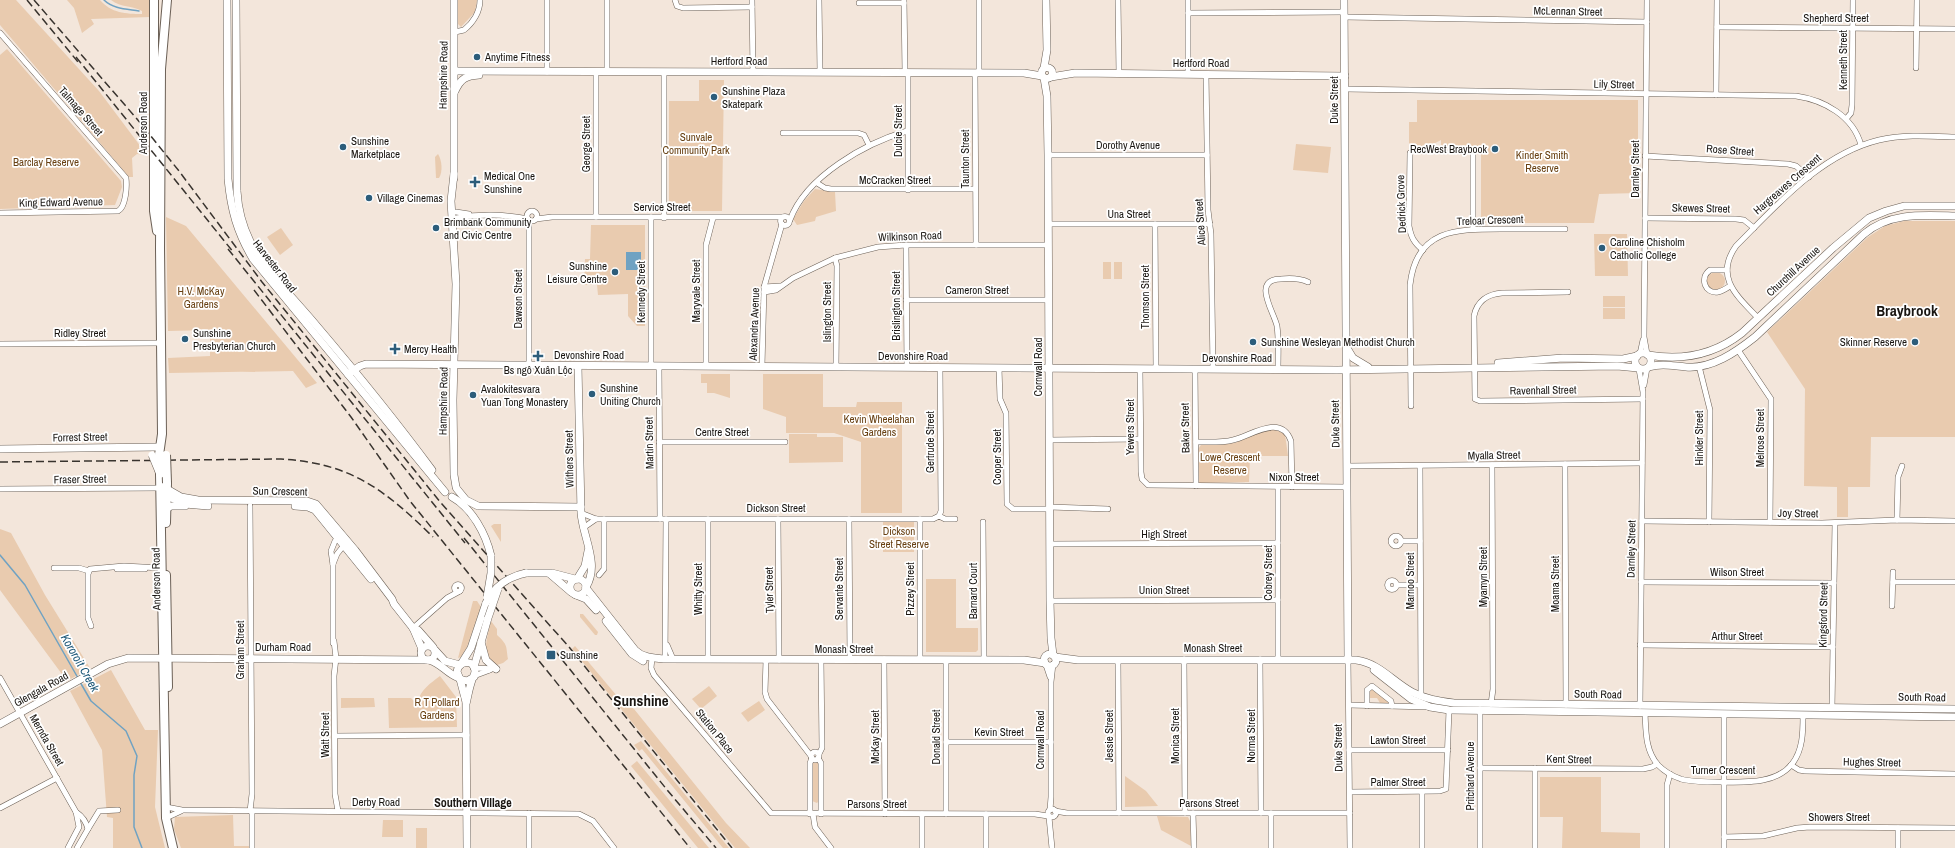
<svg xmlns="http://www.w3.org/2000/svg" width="1955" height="848" font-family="'Archivo Narrow',sans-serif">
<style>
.green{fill:#e9cbaf}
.water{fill:#70a2c2}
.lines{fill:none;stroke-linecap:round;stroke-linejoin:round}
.stream{stroke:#70a2c2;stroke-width:1.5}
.street-casing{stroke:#6c6157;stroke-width:6}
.secondary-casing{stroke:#6c6157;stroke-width:8}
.primary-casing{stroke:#6c6157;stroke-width:10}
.street{stroke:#fff;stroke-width:5}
.secondary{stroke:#fff;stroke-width:7}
.primary{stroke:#fff;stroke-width:8}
.rail{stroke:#38332e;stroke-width:1.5;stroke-dasharray:8 4;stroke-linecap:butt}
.secondary-bridge-casing{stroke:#6c6157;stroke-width:8;stroke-linecap:butt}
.primary-bridge-casing{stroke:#6c6157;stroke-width:10;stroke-linecap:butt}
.secondary-bridge{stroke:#fff;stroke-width:7}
.primary-bridge{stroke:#fff;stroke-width:8}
.poi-dot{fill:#2c5d7b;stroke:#fff;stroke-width:1.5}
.labels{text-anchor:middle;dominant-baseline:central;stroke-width:3.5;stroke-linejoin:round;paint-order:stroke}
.street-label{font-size:11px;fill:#191511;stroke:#fff}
.poi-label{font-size:11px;fill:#191511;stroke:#fff;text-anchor:start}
.park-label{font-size:11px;fill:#684012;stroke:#fff}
.water-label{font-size:12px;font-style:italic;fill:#1c5778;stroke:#fff}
.neighbourhood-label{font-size:12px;font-weight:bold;fill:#191511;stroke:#fff}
.district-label{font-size:15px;font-weight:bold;fill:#191511;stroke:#fff}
</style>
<rect width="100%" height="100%" fill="#f3e6db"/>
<g class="green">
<path d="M0,0H16L99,91L147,155L137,154L132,158L133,177H129L0,25Z"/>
<path d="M67,0H100C111,13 126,14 142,14V11C132,5 121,8 111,0H149L150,17L91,19L94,24L82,33L74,8Z"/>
<path d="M458,0H477L475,12L461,27L458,24Z"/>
<path d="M7,49L121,181L122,187L115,205L0,209V55Z"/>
<path d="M699,80H724L722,211H669V101H699Z"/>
<path d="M1417,100H1638V193L1599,194L1594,223H1481V148H1465L1463,156L1441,145V140L1418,152L1409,143V122H1417Z"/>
<path d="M1296,144L1331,147L1328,173L1293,170Z"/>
<path d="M438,154C442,160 443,172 439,178H436L435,157Z"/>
<path d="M815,189L835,192L836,211L816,217L815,221L797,225L793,219L804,201Z"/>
<path d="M166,217L186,226L317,383L306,388L293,371L169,373L168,358L210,356V330L168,331Z"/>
<path d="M1904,221H1955V437H1871L1870,487H1848V517H1837V487L1804,486L1805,389L1767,332L1868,237L1885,226Z"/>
<path d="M591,225H645V326H637L628,316V294L598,295L597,285H584L585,259H590Z"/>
<path d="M281,228L293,245L280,255L267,237Z"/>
<path d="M1594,234H1627L1628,276H1595Z"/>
<rect x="1103" y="262" width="8" height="17"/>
<rect x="1114" y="262" width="8" height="17"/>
<circle cx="1716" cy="281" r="9"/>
<rect x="1603" y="296" width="22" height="11"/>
<rect x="1603" y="308" width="22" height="11"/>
<path d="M701,374H730V398L714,393H707V383H701Z"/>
<path d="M763,374H823V407H856L857,402H902V513H861V442L834,433H786V417L763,409Z"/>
<path d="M1268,430H1276L1285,434L1288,456H1250L1249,482L1199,483L1198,449L1201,445L1235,443L1256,433Z"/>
<path d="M789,434H817V437H843V462L789,463Z"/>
<rect x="883" y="522" width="31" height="30"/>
<path d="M494,524H501V542L491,526Z"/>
<path d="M0,529L11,533L45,595L90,668L67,681L0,590Z"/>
<path d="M926,579H956V628H978V650L976,652H926Z"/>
<path d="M473,601H477L481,607L467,647L461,657L458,658Z"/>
<path d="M580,614H583L598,632L597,635H595L580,617Z"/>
<path d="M491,621L497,629V635C508,645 506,646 508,659L503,663L497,665C479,659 488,635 491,621Z"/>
<path d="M575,646L617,696L634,709L726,823L750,848H735L725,836L572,649Z"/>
<path d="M111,670L145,730H158L155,807L165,848H113V818L107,817L102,750L70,691Z"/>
<path d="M440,676L456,697L457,727L389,728L388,698H411L414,701H418C421,689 431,683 440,676Z"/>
<path d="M709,686L717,696L701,709L692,699Z"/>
<path d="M1371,688L1389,701V704L1380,703L1377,698H1368V692Z"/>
<path d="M341,698H374L375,707L341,708Z"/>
<path d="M759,701L765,710L748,722L741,713Z"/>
<path d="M641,741L729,848H723L642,749L639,751L634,745Z"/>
<path d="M637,761L709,848H698L631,766Z"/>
<path d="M812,761H819V801L817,803L812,801Z"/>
<path d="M1125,776L1146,791L1158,806L1125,807Z"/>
<path d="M1540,777H1601V832L1640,833V848H1562L1563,817H1540Z"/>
<path d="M233,815L234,846H249V848H181L174,829L175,817Z"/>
<path d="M1157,816L1188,817L1190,821L1191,846L1161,830Z"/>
<path d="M383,820H403V837H382Z"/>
<rect x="416" y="828" width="11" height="20"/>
</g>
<rect class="water" x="626" y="252" width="15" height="18"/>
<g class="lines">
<g class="stream">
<path d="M104,0C113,9 127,9 139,11"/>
<path d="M0,555L25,585L78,678"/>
<path d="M80,682L91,701L126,731L137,756L134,775V827L142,848"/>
</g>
<g class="street-casing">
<g id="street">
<path d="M547,0V72"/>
<path d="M675,0L677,6L683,8L752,7"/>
<path d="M752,0L753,72"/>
<path d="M819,0L820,72"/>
<path d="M904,0L905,72"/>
<path d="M979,0V72"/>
<path d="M1118,0L1119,74"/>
<path d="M1188,0V74"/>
<path d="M859,3H904"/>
<path d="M1188,13L1344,12"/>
<path d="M1344,17L1647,22"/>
<path d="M1717,27L1955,29"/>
<path d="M455,32L464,30C473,23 480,12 480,0"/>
<path d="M0,33L126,178C127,186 126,207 118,211L0,213"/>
<path d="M1916,68L1917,0"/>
<path d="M607,72V0"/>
<path d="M664,72V218"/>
<path d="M908,72V190"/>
<path d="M975,73L976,245"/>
<path d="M1206,74L1208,210L1211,234L1213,369"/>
<path d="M1345,89L1796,96C1824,100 1853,116 1861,145"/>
<path d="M1716,95L1717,0"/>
<path d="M1846,119L1851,113L1852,105L1853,0"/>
<path d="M783,133H858L864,135L869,145"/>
<path d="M1410,153L1409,226C1411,237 1414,243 1423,250"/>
<path d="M1048,155H1207"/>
<path d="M1645,156L1788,164L1796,166L1809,177"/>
<path d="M817,183L825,188L831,189H975"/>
<circle cx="532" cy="216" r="5"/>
<path d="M456,212L469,214"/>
<circle cx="785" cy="221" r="4.5"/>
<path d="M596,217V72"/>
<path d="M651,217V366"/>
<path d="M456,218C480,214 504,214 528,219"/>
<path d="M1645,218L1736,219L1744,220L1754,228"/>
<path d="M536,219L552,217H784"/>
<path d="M790,220C806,176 866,143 907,131"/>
<path d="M1048,224H1210"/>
<path d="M1155,224L1156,369"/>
<path d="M1473,229V154"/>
<path d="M906,245L907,367"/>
<path d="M835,258L837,266L836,367"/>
<path d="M1727,270H1710C1699,278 1705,294 1718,292C1723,291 1727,288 1730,286"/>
<path d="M764,287L780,286"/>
<path d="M764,292L776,290L793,278L835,258L878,247L906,245H1048"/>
<path d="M1568,292L1502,293C1488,294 1477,301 1474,316L1475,399L1480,401L1643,399"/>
<path d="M906,300H1048"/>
<path d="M1758,318C1737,296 1714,277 1736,246C1777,205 1821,154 1879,140C1903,134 1930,136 1955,137"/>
<path d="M0,344L161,343"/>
<path d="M1738,350L1771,399L1770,522"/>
<path d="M1640,354L1643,340"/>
<path d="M1647,354L1644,337L1647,0"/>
<path d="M529,366V220"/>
<path d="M659,366L660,519"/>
<path d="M706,366V245L713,218"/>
<path d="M762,366L764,287L782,224"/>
<path d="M1699,366L1710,410L1709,522"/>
<path d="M999,368L1000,399L1006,413L1007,504L1013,509H1050"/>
<path d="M1140,369L1141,472L1142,479L1148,485L1347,487"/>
<path d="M1195,369L1196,486"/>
<path d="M1278,369C1278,355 1279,340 1277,326C1274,312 1251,279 1281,279C1291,278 1299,278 1308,282"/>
<path d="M1639,369L1643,392L1640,706"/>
<path d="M1644,385L1647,368"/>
<path d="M1411,406L1410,285C1416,229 1456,229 1501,229C1522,229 1544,229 1565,229"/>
<path d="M1049,440L1140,439"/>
<path d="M659,442H785"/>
<path d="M1196,442C1208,442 1222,443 1233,440C1251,436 1281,413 1291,441L1292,487"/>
<path d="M1565,464L1566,705"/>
<path d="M1347,466L1642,463"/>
<path d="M1420,466L1421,696"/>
<path d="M1278,487V659"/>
<path d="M0,489L160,488"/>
<path d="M250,506L252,794L250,811"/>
<path d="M1050,507L1108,509"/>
<path d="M581,513L596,519H933L939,516L945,519H955"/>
<path d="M939,516L941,511L940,367"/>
<path d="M708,519V659"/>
<path d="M778,519L779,660"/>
<path d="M849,519L850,659"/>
<path d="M920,519V659"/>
<path d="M1897,520L1898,477L1902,466"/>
<path d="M1642,521L1822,523L1897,520L1955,521"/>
<path d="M983,522L984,660"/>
<path d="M583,528L596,519"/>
<circle cx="1396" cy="541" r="5"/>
<path d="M1401,541H1420"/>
<path d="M1050,544L1278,543"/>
<path d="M333,564L337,554L345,544"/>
<path d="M54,568H79L89,571"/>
<path d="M117,569H145"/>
<path d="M599,575L604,569V519"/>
<circle cx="1392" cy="585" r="4.5"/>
<path d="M1641,582L1834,583"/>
<path d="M1893,582H1955"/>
<circle cx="458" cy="588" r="3.5"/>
<path d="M1396,585H1420"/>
<path d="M1050,601L1278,600"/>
<path d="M1892,606L1893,572"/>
<path d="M91,626L88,618V574L90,569L124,566L161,568"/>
<path d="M413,628L447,598L460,591"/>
<path d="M334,641L336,658L334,676L335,794L338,811"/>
<path d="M333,643V565L331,551L335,541L340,536"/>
<path d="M667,645L673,659"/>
<path d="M1640,645L1833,647"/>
<path d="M652,658L651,668L654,675L771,813L1035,814L1048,816"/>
<path d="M665,659L666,519"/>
<path d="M884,659L885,814"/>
<path d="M1184,659L1185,813"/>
<path d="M1260,659L1261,813"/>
<path d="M766,660L765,692L767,699L811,756"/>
<path d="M946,660V814"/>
<path d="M1118,660L1119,813"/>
<path d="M1348,660L1350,848"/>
<path d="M1046,665L1050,677"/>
<path d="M474,668L497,669"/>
<path d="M474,676L490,670"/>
<path d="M0,678L76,812L79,827L68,848"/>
<path d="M1491,704L1493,689L1492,465"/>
<path d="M1349,705L1429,707"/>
<path d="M1367,706V690L1372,686L1391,701L1392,706"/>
<path d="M1832,708L1835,523"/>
<path d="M1645,713C1646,731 1645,750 1658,765C1664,771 1672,776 1681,779C1694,783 1749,783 1763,780C1773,778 1785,773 1792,764C1803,750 1803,732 1803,715"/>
<path d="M335,736L467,735"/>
<path d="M946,742H1051"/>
<path d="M1349,750H1448"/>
<circle cx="815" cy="756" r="4"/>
<path d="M819,754L822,748L821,660"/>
<path d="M818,758L821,763V814"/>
<path d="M1791,765L1799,770L1805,771L1955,774"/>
<path d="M1480,768L1643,769L1652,767L1657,764"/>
<path d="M1350,792L1440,791L1446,789L1449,710"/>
<path d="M166,807L182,810L579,814L593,821L614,848"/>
<path d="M0,808L57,778"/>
<circle cx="1052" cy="813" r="4"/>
<path d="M1050,810L1051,797V682L1053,664"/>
<path d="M252,811V848"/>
<path d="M1055,811L1067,813H1350"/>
<path d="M76,812C82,816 86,821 88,829L77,848"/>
<path d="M529,813V848"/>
<path d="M1193,813L1194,848"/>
<path d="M1271,813V848"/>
<path d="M810,814V763L812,758"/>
<path d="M813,814L815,827L831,848"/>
<path d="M922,814V848"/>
<path d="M986,814V848"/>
<path d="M1049,817L1052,848"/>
<path d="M166,818L181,811"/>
<path d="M88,829L99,811L118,810"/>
<path d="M1724,837L1763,836L1797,828L1810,827L1955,828"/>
<path d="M1422,848V792"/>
<path d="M1480,848V709"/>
<path d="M1535,848V768"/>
<path d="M1667,848V785L1670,774"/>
<path d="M1724,848V714"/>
<path d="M1898,848V828"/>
</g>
</g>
<g class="secondary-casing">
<g id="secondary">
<path d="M227,0L228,179C231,210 237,232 253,259L445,492"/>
<path d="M236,0L237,191C238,208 242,225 250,241C263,268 296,301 316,325C356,372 395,420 432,470"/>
<path d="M454,0V178"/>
<path d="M1344,0L1348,660"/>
<circle cx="1047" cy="73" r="5.5"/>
<path d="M1044,68L1047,50L1046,0"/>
<path d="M455,71L1024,73L1042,76"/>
<path d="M1051,77L1075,73L1345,76"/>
<path d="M1044,78L1047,96L1048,155L1050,601L1051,638L1053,655"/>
<path d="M455,91C461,78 466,76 479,75"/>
<path d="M454,174L451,201L456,284L453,400L454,475L456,487"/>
<path d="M1347,348L1353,358L1368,367"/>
<circle cx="1643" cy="361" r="8"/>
<path d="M1648,355C1683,361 1714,355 1742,333L1833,248L1869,218L1886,211L1904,206H1955"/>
<path d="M1498,363L1563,358L1623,359L1637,356"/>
<path d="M578,366L581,513C583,538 600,564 586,587"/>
<path d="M1649,367C1662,363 1673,366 1686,367C1712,369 1736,352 1755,337L1864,234C1890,212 1923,215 1955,216"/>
<path d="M348,374L360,366L366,364L1337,370L1617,366L1638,368"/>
<path d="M0,449L159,447"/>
<path d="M167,489L181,497L198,500L307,501L316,504L355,550L392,599L394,604L413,628L422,649"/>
<path d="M457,489L466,500L478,506L581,507"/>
<path d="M167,496L185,504L208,506"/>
<path d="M452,497C472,508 486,534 491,556"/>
<path d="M295,506L308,507L315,510L371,579"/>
<path d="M166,509L171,506H185"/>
<path d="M526,573H552L575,579"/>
<path d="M550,574L571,592"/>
<circle cx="578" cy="587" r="8"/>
<path d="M577,579L585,566L588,551"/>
<path d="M586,588L635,650C643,658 654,658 665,659L1024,660L1045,663"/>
<path d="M576,595L586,599L596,610"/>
<path d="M606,621L632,654L643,661"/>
<path d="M413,628L418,630L433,647"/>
<path d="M481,642L486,660L496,669"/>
<circle cx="428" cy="653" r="7"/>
<path d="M435,650L445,661L460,665"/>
<circle cx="1050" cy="660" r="6"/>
<path d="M1055,657L1078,660H1356C1379,663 1392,681 1412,692C1425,699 1439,701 1454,703L1955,709"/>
<path d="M429,660C441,663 447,674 459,678"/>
<path d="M461,664L471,648L486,603"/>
<path d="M474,667L488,618"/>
<path d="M1374,670L1411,699L1430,707L1449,710L1955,717"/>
<path d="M460,679L466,702"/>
<path d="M0,724L108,664L128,658L428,660"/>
<path d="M467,848L466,704C468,696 469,688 472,680C473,677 475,674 475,671C474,658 458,661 457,672L460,679L467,681L474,677"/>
</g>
</g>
<g class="primary-casing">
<g id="primary">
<path d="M154,0V211L157,231"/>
<path d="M159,455L162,434L160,248L161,69L167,0"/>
<path d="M160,474L166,818L173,848"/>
<path d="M166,523L167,483"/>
<path d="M166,575L168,687"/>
</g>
</g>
<use href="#street" class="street"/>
<use href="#secondary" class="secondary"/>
<use href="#primary" class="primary"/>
<g class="rail">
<path d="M27,0L78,62"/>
<path d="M34,0L137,119L179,171L262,282L441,503L569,647L732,848"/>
<path d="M76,57L234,253"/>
<path d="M228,249L465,543"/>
<path d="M254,290L351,417L410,501L690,848"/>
<path d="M0,462L281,459C351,463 385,490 433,537"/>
<path d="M464,538L668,791L716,848"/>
</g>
<g class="secondary-bridge-casing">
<g id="secondary-bridge">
<path d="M152,455L159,472"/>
<path d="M487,597L491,573V556"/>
<path d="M486,603C494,586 507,577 526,573"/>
<path d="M488,618L498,589"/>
</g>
</g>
<g class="primary-bridge-casing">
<g id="primary-bridge">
<path d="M159,455L160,474"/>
<path d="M166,455L167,483"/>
</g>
</g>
<use href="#secondary-bridge" class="secondary-bridge"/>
<use href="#primary-bridge" class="primary-bridge"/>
</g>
<g class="poi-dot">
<circle cx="477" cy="57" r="4"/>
<circle cx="714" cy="97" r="4"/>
<circle cx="343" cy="147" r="4"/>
<circle cx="1495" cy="149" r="4"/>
<path d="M473 176h4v4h4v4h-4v4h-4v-4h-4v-4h4z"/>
<circle cx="369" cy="198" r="4"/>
<circle cx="436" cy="228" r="4"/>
<circle cx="1602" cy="248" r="4"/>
<circle cx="615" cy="272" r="4"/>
<circle cx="185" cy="339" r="4"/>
<circle cx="1253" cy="342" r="4"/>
<circle cx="1915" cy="342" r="4"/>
<path d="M393 343h4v4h4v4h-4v4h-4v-4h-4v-4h4z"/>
<path d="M536 350h4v4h4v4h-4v4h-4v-4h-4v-4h4z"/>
<circle cx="592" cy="394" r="4"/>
<circle cx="473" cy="395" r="4"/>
<rect x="546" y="650" width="10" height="10" rx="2"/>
</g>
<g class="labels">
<g class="street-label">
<text transform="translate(1568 11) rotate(1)">McLennan Street</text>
<text x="1836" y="18">Shepherd Street</text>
<text transform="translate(1843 60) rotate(-90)">Kenneth Street</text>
<text x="739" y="61">Hertford Road</text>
<text x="1201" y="63">Hertford Road</text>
<text transform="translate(443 75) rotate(-89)">Hampshire Road</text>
<text transform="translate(1614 84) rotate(1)">Lily Street</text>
<text transform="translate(1334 100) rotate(-90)">Duke Street</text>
<text transform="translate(81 111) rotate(49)">Talmage Street</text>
<text transform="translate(143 123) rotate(-90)">Anderson Road</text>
<text transform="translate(898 131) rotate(-90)">Dulcie Street</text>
<text transform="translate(586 144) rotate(-90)">George Street</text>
<text x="1128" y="145">Dorothy Avenue</text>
<text transform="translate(1730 150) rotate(4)">Rose Street</text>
<text transform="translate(965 159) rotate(-90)">Taunton Street</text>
<text transform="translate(1635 169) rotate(-90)">Darnley Street</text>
<text x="895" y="180">McCracken Street</text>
<text transform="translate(1787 184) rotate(-41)">Hargreaves Crescent</text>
<text transform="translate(61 202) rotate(-1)">King Edward Avenue</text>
<text transform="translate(1401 204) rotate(-92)">Dedrick Grove</text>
<text x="662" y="207">Service Street</text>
<text transform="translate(1701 208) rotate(1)">Skewes Street</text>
<text x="1129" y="214">Una Street</text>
<text transform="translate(1490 220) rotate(-2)">Treloar Crescent</text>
<text transform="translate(1200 222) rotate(-94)">Alice Street</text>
<text transform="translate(910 236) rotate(-2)">Wilkinson Road</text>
<text transform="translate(275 266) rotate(52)">Harvester Road</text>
<text transform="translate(1793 271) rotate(-43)">Churchill Avenue</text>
<text x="977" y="290">Cameron Street</text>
<text transform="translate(696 291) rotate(-90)">Maryvale Street</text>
<text transform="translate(641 292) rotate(-90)">Kennedy Street</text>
<text transform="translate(1145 297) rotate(-90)">Thomson Street</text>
<text transform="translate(518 299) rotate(-90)">Dawson Street</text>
<text transform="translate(896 306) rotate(-90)">Brislington Street</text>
<text transform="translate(827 312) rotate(-90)">Islington Street</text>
<text transform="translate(754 324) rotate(-88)">Alexandra Avenue</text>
<text x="80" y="333">Ridley Street</text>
<text x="589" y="355">Devonshire Road</text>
<text x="913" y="356">Devonshire Road</text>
<text x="1237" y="358">Devonshire Road</text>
<text transform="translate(1038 367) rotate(-90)">Cornwall Road</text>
<text transform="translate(1543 390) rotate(-1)">Ravenhall Street</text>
<text transform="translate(443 401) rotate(-89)">Hampshire Road</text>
<text transform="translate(1335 424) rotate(-91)">Duke Street</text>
<text transform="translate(1130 427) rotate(-90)">Yewers Street</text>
<text transform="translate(1185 428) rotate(-91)">Baker Street</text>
<text x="722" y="432">Centre Street</text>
<text transform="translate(80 437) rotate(-1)">Forrest Street</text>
<text transform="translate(1699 438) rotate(-90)">Hinkler Street</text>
<text transform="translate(1760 438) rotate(-90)">Melrose Street</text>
<text transform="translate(930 442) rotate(-90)">Gertrude Street</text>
<text transform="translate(649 443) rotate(-91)">Martin Street</text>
<text transform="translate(1494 455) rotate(-1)">Myalla Street</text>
<text transform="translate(997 457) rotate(-90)">Cooper Street</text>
<text transform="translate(569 459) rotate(-91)">Withers Street</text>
<text x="1294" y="477">Nixon Street</text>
<text transform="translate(80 479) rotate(-1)">Fraser Street</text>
<text transform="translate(280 491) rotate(1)">Sun Crescent</text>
<text x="776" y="508">Dickson Street</text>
<text transform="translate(1798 513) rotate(1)">Joy Street</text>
<text x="1164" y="534">High Street</text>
<text transform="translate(1631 549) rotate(-89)">Darnley Street</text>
<text x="1737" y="572">Wilson Street</text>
<text transform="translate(1268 573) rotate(-90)">Cobrey Street</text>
<text transform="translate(1483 577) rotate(-90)">Myamyn Street</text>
<text transform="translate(156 579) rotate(-91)">Anderson Road</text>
<text transform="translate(1410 581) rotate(-90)">Marnoo Street</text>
<text transform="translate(1555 584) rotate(-90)">Moama Street</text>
<text transform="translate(698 589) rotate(-90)">Whitty Street</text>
<text transform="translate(839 589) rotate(-90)">Servante Street</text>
<text transform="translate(910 589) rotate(-90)">Pizzey Street</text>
<text transform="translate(769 590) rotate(-91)">Tyler Street</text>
<text x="1164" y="590">Union Street</text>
<text transform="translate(973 591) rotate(-90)">Barnard Court</text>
<text transform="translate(1823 615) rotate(-89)">Kingsford Street</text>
<text x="1737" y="636">Arthur Street</text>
<text x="283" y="647">Durham Road</text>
<text x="1213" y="648">Monash Street</text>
<text x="844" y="649">Monash Street</text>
<text transform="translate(240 650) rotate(-90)">Graham Street</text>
<text transform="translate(41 689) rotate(-29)">Glengala Road</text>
<text transform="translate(1598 694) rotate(1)">South Road</text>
<text transform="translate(1922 697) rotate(1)">South Road</text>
<text transform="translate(715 731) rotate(51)">Station Place</text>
<text x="999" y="732">Kevin Street</text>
<text transform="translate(325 735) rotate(-90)">Watt Street</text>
<text transform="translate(1109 736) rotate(-90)">Jessie Street</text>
<text transform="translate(1175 736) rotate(-90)">Monica Street</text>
<text transform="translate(1251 736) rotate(-90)">Norma Street</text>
<text transform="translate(875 737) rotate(-90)">McKay Street</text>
<text transform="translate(936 737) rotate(-90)">Donald Street</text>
<text transform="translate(47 740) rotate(60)">Mernda Street</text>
<text transform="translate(1040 740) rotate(-90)">Cornwall Road</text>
<text x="1398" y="740">Lawton Street</text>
<text transform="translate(1338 748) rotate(-91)">Duke Street</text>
<text transform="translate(1569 759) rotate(1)">Kent Street</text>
<text transform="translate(1872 762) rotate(1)">Hughes Street</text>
<text x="1723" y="770">Turner Crescent</text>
<text transform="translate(1470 776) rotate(-90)">Pritchard Avenue</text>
<text x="1398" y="782">Palmer Street</text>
<text x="376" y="802">Derby Road</text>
<text x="1209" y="803">Parsons Street</text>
<text x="877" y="804">Parsons Street</text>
<text x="1839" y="817">Showers Street</text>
</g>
<g class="poi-label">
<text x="485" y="57">Anytime Fitness</text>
<text x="722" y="91">Sunshine Plaza<tspan x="722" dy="13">Skatepark</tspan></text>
<text x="351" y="141">Sunshine<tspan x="351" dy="13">Marketplace</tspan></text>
<text x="1487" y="149" text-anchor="end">RecWest Braybook</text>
<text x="484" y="176">Medical One<tspan x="484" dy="13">Sunshine</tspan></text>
<text x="377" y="198">Village Cinemas</text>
<text x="444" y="222">Brimbank Community<tspan x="444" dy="13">and Civic Centre</tspan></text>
<text x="1610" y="242">Caroline Chisholm<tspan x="1610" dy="13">Catholic College</tspan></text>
<text x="607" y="266" text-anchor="end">Sunshine<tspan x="607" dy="13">Leisure Centre</tspan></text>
<text x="193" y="333">Sunshine<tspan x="193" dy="13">Presbyterian Church</tspan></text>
<text x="1261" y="342">Sunshine Wesleyan Methodist Church</text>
<text x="1907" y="342" text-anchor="end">Skinner Reserve</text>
<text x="404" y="349">Mercy Health</text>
<text x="538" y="370" text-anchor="middle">Bs ngô Xuân Lộc</text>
<text x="600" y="388">Sunshine<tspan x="600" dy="13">Uniting Church</tspan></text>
<text x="481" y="389">Avalokitesvara<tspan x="481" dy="13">Yuan Tong Monastery</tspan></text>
<text x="560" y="655">Sunshine</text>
</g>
<g class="park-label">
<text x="696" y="137">Sunvale<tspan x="696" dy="13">Community Park</tspan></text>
<text x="1542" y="155">Kinder Smith<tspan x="1542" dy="13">Reserve</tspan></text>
<text x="46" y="162">Barclay Reserve</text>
<text x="201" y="291">H.V. McKay<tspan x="201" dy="13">Gardens</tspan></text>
<text x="879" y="419">Kevin Wheelahan<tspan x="879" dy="13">Gardens</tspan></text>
<text x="1230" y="457">Lowe Crescent<tspan x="1230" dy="13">Reserve</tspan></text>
<text x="899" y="531">Dickson<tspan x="899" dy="13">Street Reserve</tspan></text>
<text x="437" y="702">R T Pollard<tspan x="437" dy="13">Gardens</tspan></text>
</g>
<g class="water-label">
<text transform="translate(80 663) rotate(60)">Kororoit Creek</text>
</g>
<g class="neighbourhood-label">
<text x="473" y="803">Southern Village</text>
</g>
<g class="district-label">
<text x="1907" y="310">Braybrook</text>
<text x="641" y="700">Sunshine</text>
</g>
</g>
</svg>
